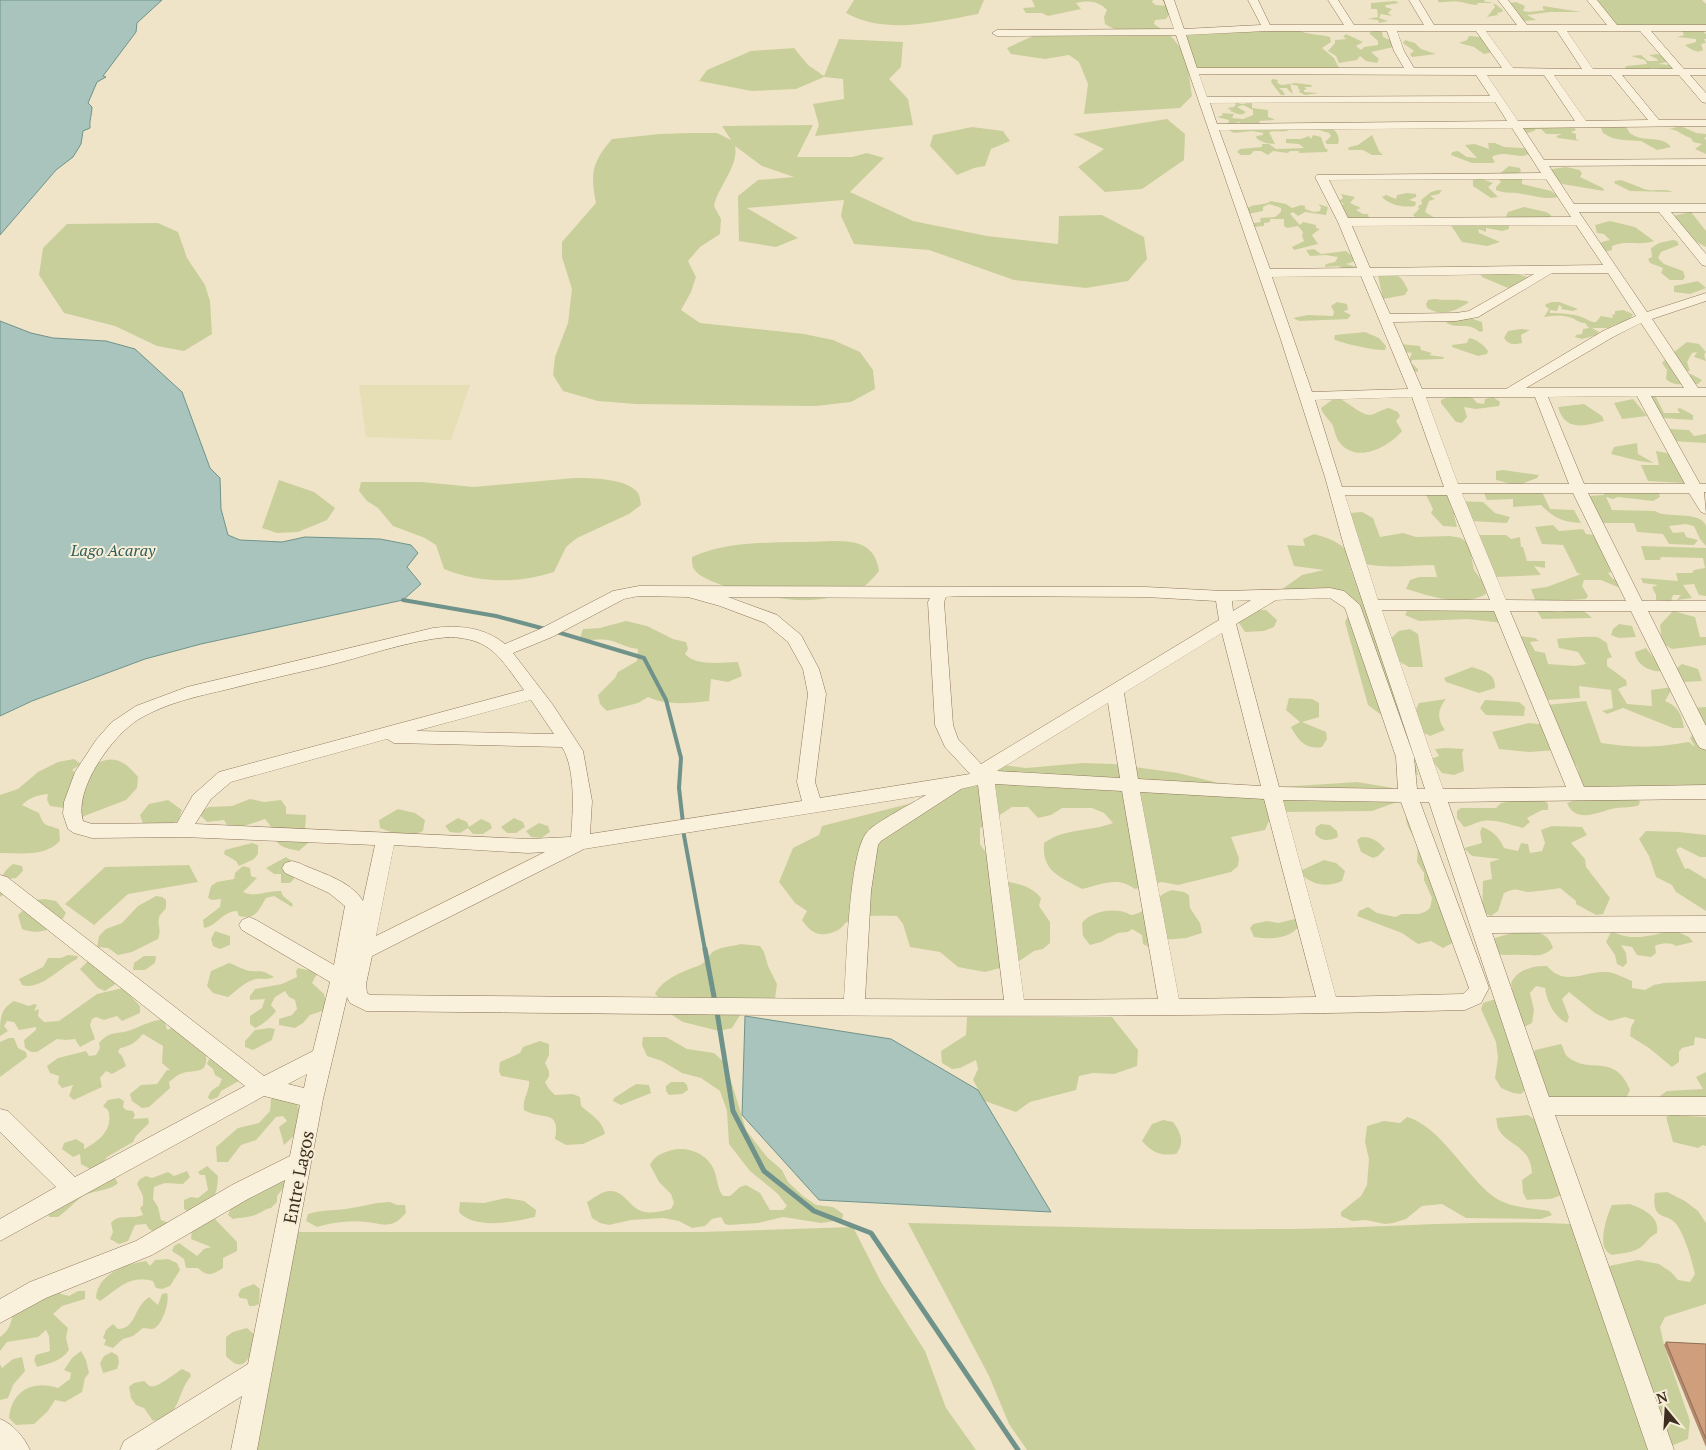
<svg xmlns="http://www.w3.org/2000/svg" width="1706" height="1450" font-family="'PT Serif',serif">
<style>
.farmland{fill:#e6deb5}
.green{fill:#c9cf9b}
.water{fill:#a9c4bc;stroke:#6f938a}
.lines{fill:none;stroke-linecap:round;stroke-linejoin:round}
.stream-far1{stroke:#6f938a;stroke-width:4}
.stream{stroke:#6f938a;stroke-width:5}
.minor-casing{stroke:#8d765c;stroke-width:1}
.minor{fill:#faf1dc;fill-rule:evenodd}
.wall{fill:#b2896c}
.building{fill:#cf9f7d;stroke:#916f58}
.labels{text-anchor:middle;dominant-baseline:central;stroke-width:4;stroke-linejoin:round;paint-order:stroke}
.water-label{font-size:16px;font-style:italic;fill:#2f5d5a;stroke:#f7eed8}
.near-street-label{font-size:18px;fill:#3d2e20;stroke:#f7eed8}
</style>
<rect width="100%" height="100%" fill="#f0e4c8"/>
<path class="farmland" d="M359,385H470L451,440L366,437Z"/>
<g class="green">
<path d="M854,0H984L978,14C936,22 885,35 846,13Z"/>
<path d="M1032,0H1153L1152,2L1156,5L1168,6L1170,13L1166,19L1155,20L1154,24L1164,31C1145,31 1120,35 1105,24L1104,17L1107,10C1099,1 1087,0 1076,3L1081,9L1048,16L1042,13H1026L1023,8L1035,7Z"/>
<path d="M1438,0H1485L1484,2C1493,1 1496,5 1503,10L1502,12L1497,13L1498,15L1487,17L1495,7L1493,3H1477L1478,5C1472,5 1467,3 1461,2C1453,0 1446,3 1438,2Z"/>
<path d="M1595,0H1702L1706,4V26H1616Z"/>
<path d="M1395,1L1399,3L1386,5L1385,7L1392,9L1388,13L1392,16L1381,14L1379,18L1388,21L1379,23L1378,20L1367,19L1378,17L1377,9H1371V3Z"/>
<path d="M1510,3L1516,2L1525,6L1523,11L1529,12L1546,10L1543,9V6L1581,12H1550L1527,15L1536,20L1524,21L1516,15L1519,14Z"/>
<path d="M1706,29L1703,32L1706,34V39H1704L1706,43L1701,44L1703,50C1697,54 1690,49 1685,45L1696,42V39L1677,37L1684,35L1682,31Z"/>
<path d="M1182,30H1298C1307,35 1319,34 1330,37L1331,42L1322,48L1334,58L1339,68H1196Z"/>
<path d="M1377,30L1382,32L1383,37L1392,41L1394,47L1371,52L1379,59L1377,63L1366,61L1360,56L1357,60L1339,63L1336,56L1328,51L1335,43V40L1347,39L1343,37L1346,34L1363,42L1356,46L1361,50L1364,47L1378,45V41L1369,33Z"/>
<path d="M1035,35L1171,36L1186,55L1192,96L1180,108L1084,114L1088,84L1079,62L1069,55L1045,59L1011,54L1007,48Z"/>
<path d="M1469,36L1480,37L1493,52L1484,54L1474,47L1459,43L1467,40Z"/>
<path d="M839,39L903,42L901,67L889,79L908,99L913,125L815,136L819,125L813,104L844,99L843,79L824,77L796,89L752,91L699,81L707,70L751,51L794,48L808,65L824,76Z"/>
<path d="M1405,40L1415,43L1421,49L1436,54L1412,57L1410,54L1414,51L1403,43Z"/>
<path d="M1658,54L1666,56L1667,62L1658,64L1671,65L1673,67L1670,70L1652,68L1649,69H1625L1626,66L1647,64L1645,60L1631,56L1641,55L1648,61H1658L1657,59L1649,55Z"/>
<path d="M1272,79L1278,80L1277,83L1282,85L1295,83L1312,85L1311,87H1304L1307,89L1304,90V92L1319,93L1305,95L1299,92L1300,90L1298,88V86L1290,84L1293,94L1287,89L1288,88H1279L1283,91L1285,95H1281L1271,82Z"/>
<path d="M1233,102L1242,104L1252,102V108L1268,110V117L1274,119V120L1259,121L1260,124L1245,125L1239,122L1233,124L1228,123L1229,120L1217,117L1223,115L1222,113L1234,114L1232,118L1243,119L1253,115V110L1243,105L1237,107L1246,112C1241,117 1236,113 1230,111L1231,110L1227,108L1234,107L1236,104Z"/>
<path d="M1167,119L1185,134L1184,160L1142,189L1105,192L1078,167L1104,149L1073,134Z"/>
<path d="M1572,124L1576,130L1571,132L1576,134V139L1580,141L1558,138L1556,136L1562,134H1546L1541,129H1536L1534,131L1524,134L1521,128Z"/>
<path d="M813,125L797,157H852L867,153L884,158L850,192L913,221L987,236L1058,244L1059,216L1102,215L1144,237L1147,259L1128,281L1086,288L1014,280L929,250L854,244L841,216L844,200L747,208L798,238L776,247L739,241L738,196L758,180L794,177L762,166L735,146C739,166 718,186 714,206L721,219L720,234L700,247L688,261L696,277L691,292L681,310L700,323L804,334L833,340L860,352L873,370L875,389L851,402L816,406L636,404L598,401L563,391L553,375L555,357L568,323L572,289L562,257V242L596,203C590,174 592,162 612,139L660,134L689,133H717L731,140L722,126Z"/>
<path d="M1625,126C1629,130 1628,133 1633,135C1644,142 1662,135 1671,147L1657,150L1641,141L1623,140L1612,138L1603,133L1601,128Z"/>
<path d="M1681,126L1696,133L1706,134V137L1704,138L1706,140V154L1695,149L1702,144L1693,142L1691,138C1683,136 1679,130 1669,129Z"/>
<path d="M972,127L1003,131L1010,141L991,149L985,166L974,168L957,175L930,146L933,135Z"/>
<path d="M1227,129H1333C1338,134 1340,137 1338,144H1327L1325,142L1331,136L1329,133L1319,130H1289C1283,133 1276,130 1269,132L1275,144L1265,143L1257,139L1256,136L1263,135V133L1252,131L1234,133Z"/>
<path d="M1313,135L1321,137L1325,148L1328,150L1327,152L1299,153V151H1290L1288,153L1273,151L1268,155L1261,151H1254L1250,155H1241L1237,152L1240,149L1262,147V144H1269L1276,149L1304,148L1299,144L1286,143V139H1301L1309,136L1311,139Z"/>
<path d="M1372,135L1379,151L1383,155H1372L1363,150H1348L1349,147L1358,145Z"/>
<path d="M1488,143H1495L1504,147L1524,148L1529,154C1518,160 1505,149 1492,157L1495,162L1493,163H1472L1451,155L1452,152L1458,151L1467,157L1477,158L1465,145L1475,144L1489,149Z"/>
<path d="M1509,166L1520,168L1521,172L1512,174L1522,178V184L1551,191L1559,197C1546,200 1536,196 1523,194C1514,192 1505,194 1496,190V187L1501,182L1498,178V175Z"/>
<path d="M1566,167L1580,170L1582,174L1580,177L1603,188L1604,191L1562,184L1551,172L1552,169Z"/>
<path d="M1479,178L1493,183L1488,187L1498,197L1491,198L1473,186V180Z"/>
<path d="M1621,180C1629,183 1637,186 1644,189C1653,192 1663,188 1673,192L1630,191L1614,183L1615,181Z"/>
<path d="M1438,190H1442L1439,194L1430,196L1435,199L1429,201L1425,212L1435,218L1415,217L1413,215L1419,209L1418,206L1422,204L1421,200L1431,192Z"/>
<path d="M1407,193L1416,194V197L1409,200L1416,202L1415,206C1405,208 1389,205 1382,197L1386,195L1396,199L1397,195Z"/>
<path d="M1341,194L1355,197L1350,203L1361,208L1356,210L1363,214H1368L1369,218C1358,222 1343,219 1337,207L1344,204L1339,201L1343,198Z"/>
<path d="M1271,201L1286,204L1292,208L1301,205L1305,206V209L1314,212L1320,211L1321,207L1318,204L1328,207L1326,215L1305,212L1298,216L1293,212L1290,214L1300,225L1303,222L1316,225V228L1320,229L1312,235L1318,244L1294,250L1292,247L1304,241L1302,236L1303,232L1298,226L1287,228L1284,226V219H1270V222L1264,223V226L1254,227V223L1261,222L1260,218L1275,217L1281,212V208L1269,204L1263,207V211L1248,214L1247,208C1255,203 1264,206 1271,201Z"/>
<path d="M1524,207L1546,212L1551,215V218H1509L1506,216L1508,212Z"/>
<path d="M1691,212L1706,231V247L1693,240L1672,216Z"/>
<path d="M1610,221L1635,227L1654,241C1640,246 1626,240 1612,246V250L1604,252L1595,246L1602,242L1610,240L1604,234L1597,233L1595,225Z"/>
<path d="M1503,222L1509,225V229L1502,231L1486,228V232L1478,229L1479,233L1500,242L1487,246L1462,242L1450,224H1476L1477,227L1479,225Z"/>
<path d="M158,223L178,232L187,258L205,285L210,301L212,334L184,351L157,346L115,326L64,313L39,275L43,248L67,224Z"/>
<path d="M1673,240L1677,241L1679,245L1661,252L1658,258L1664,264L1683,271L1685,277L1683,280H1670L1661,273L1663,268L1650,263L1648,259L1652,257L1651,248L1659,243Z"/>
<path d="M1314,249L1321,254L1346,251L1353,257V262L1346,264L1357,267L1344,269L1338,266L1325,267L1326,264L1335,262L1338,257L1325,255L1310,256L1306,250Z"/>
<path d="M1479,273H1514L1528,277L1525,278L1523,284L1508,288L1482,277Z"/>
<path d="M1382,274C1400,275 1400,274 1408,290L1405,295L1383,299L1378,276Z"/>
<path d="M1698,281L1706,288L1690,294L1674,292V286Z"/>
<path d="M1435,299C1447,301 1459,298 1469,302C1456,311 1442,317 1427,308L1426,304L1428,300Z"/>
<path d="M1337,302L1347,304L1348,310L1343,311L1351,315L1348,319L1299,321L1293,318L1308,315L1333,316L1334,312L1331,306Z"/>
<path d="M1552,302H1559L1578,309L1573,311L1561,309L1562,307L1559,305L1557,311L1550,310V313C1559,313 1577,314 1584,318C1589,320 1590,322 1596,322L1601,316L1613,318L1612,315L1615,314V311L1623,310L1633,314C1628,325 1615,322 1609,328H1592L1599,332L1597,335L1582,339L1575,337L1576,335L1582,334L1583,329L1589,328L1585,323C1577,323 1576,318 1568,317C1559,315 1553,316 1544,317L1549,309L1545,306L1546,304Z"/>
<path d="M1470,318L1482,322L1483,331L1480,332C1467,321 1460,330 1446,323L1451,320Z"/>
<path d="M1521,329L1530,330L1521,335L1522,343C1514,345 1509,345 1504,338L1508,331Z"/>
<path d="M1365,332L1379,338L1386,346L1385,350C1377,351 1339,343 1334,339L1335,335Z"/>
<path d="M1469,338C1476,339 1484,345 1488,351L1487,354L1478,356L1452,347V345L1467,343Z"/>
<path d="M1687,342L1699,344L1706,352L1704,355L1706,361L1694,357L1697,352L1692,353L1687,362L1690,371H1686L1674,352Z"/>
<path d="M1400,344L1420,346L1421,350L1432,353L1429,355L1444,357L1443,359L1412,360L1411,363L1418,369V372L1412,371L1409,360L1412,353L1397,351Z"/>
<path d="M1665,360L1688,375L1691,374L1702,380L1698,384C1687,384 1674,387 1666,379L1667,370L1662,363Z"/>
<path d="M1465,396L1473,398L1477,403L1484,404L1485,399L1493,397L1500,402L1499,406L1476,409L1464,407L1467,417L1462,423L1456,422L1441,403V400L1446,398Z"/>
<path d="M1650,396L1656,397L1664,413H1680L1677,409L1680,408L1693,415V420L1661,418Z"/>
<path d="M1340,399C1349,403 1361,415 1370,415C1376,414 1382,409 1389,408L1398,412L1400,416L1396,421L1402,431C1389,447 1357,464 1340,443C1335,437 1335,430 1332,424C1328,418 1323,415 1321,408L1332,400Z"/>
<path d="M1633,399L1647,416L1622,419L1614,403Z"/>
<path d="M1584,404L1602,416L1604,421C1585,426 1565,432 1558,407Z"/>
<path d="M1670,429L1689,430L1694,436L1706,434V443L1672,441Z"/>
<path d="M1637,443L1638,454L1654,463L1639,461L1611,454L1614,447Z"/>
<path d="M1656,451L1671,454L1685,483L1648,481L1641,465H1659Z"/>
<path d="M1503,470L1539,475L1537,478L1519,485H1535L1543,494L1550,509L1574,510L1581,523C1563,522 1554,518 1541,505L1513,507V499L1487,500L1484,493L1515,485L1496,480V471Z"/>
<path d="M574,478C591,478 627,478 638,493C640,496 640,501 641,505L629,514L577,538L566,547L554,572C518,584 479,583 444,569L436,545L425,538L393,526L378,508L367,501L359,491L361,482H422L474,487Z"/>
<path d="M279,480L314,492L335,508L327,520L298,532L277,533L262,528Z"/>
<path d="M1608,491L1659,493L1660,497L1653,501L1618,497L1613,499L1606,497L1612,510L1655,511C1665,519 1701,510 1706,526C1706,532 1706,540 1706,546L1700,539L1694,526L1686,524L1669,526L1673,533L1684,532L1686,537L1698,540L1694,545L1669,544L1663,534L1637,532L1634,523H1601L1588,496L1603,495Z"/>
<path d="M1425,493L1447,494L1453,512L1454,501L1483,502L1495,513L1510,517L1507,523L1471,521L1454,515L1457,527L1443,526L1431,513L1433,509Z"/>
<path d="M1362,512L1373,518L1380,537L1403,533L1416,537L1450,536L1461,538L1469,544L1474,570L1483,582L1486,594C1461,608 1431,596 1406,589L1410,580L1419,577H1437L1434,565C1407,565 1373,571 1349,558L1350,567L1397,697L1402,722L1408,735L1418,748L1414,758L1418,775L1397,771L1401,747L1392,723L1368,705L1345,622L1353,605L1336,594L1281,590L1302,575L1324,570L1294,566L1287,545L1305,546L1303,539L1314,534C1328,538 1338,541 1348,552L1350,513Z"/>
<path d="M1553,525L1559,531L1583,529L1586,534L1596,535L1611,572L1608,573L1612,578L1623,584L1620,588L1601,580H1584L1582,586L1588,596L1586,599L1536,602L1531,589L1547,587L1581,574L1577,573L1563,545L1542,544L1535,527Z"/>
<path d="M1474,535H1506L1511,539L1520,537L1521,547H1523L1527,561H1545V568L1534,566L1541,575L1495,577Z"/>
<path d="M831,541C856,541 875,543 879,571C873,578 865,588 856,591C841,597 814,601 799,600C779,600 703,586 694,569C692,566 692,560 692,557C734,538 786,544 831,541Z"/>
<path d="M1641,546L1706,548V596L1699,595L1694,584L1683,585L1692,598L1677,600L1681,595H1673L1671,601L1656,600V595L1652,587L1658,585L1643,583L1641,578L1678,581L1676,573H1692L1694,570L1705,568L1703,558L1661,557L1660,560H1645Z"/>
<path d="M1536,609C1543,609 1550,611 1557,612C1572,612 1579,604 1592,618L1542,619Z"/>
<path d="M1259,610H1266L1277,620L1274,627L1264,631L1245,632L1237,620Z"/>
<path d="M1495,610L1503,623L1468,619L1419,621L1405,615L1407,611Z"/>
<path d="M1673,611L1695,617L1700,637H1706V645L1672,649L1662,643L1660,625Z"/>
<path d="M626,621L647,626L673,639L686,642L688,649L685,654C697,667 723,662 738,662L742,676L728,682L711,679L709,701C689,703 667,706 648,697L638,703L607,711L600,704L598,695L615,678L618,672L637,661L638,649C629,648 623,645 615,642C605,638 590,640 579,641L583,629L600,628Z"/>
<path d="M1619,624L1632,626L1636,637L1619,638L1611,635L1613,629Z"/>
<path d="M1410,629L1418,634L1423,667H1409L1400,662L1390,639L1399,631Z"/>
<path d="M1520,636L1535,638L1539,641L1530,642L1535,651L1545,653L1548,664L1575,666L1586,664L1578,652L1559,648L1557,639C1562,638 1592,636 1597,637C1600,638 1604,641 1607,643L1608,649L1612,657L1607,659V666L1626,680L1627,685L1618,689L1627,704L1652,706L1651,690L1673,687L1665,701C1678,706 1682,715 1684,728H1673L1623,708L1607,714L1602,711L1613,708L1611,690L1579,686L1580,698L1548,700L1534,672L1530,656Z"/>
<path d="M1646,648L1664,671C1652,673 1636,666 1635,652Z"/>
<path d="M1682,664L1698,669L1702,681L1684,682L1676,676L1677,668Z"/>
<path d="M1472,667C1483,671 1496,673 1495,688L1479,693L1446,682L1444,678Z"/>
<path d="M1289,698L1312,699L1319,703V717L1302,722L1326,732L1327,739L1322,747C1305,750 1298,740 1291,727L1300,722L1286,710Z"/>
<path d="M1446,699C1437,710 1437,719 1445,730L1430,736L1420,731L1416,709L1419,703Z"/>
<path d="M1485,700L1519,702L1525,707L1524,716L1486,715L1480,708Z"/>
<path d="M1586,701L1601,743C1636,748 1654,748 1689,742L1695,747L1690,738L1701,724L1692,708L1706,707V790L1635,799L1640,801L1639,805C1632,808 1624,807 1616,808C1600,811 1576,825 1567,803L1597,793L1582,785L1577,767L1568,755L1546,705Z"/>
<path d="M1529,723L1548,725L1559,750L1529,752L1499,749L1492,732Z"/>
<path d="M1445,748L1464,749L1462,753L1464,771L1454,775L1442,773L1431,759L1439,756L1435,749Z"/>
<path d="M74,759L81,764L72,770L76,773C104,760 115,749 138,777L137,788L126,800L79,818L64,808L50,806L47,800L48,794C37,795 29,798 22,805L39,813C44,827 45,824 59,829L60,841C45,857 21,853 0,853V795L18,789L38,772L58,762Z"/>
<path d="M1083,763L1113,764L1178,773L1235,787L1253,789L1357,782L1393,788L1397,802L1372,811L1282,812L1271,816L1265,830L1231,837L1239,858L1238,866L1231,872L1178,885L1162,882L1135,889C1117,876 1102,884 1082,889C1059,876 1042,872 1044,843C1064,828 1090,832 1113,823L1104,813L1092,808H1062L1051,815L1038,818L1028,807H1012L980,828V844L1005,881C1019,884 1032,886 1041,898L1039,906L1050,922V943L1043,949L1034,951L1015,964L985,972L958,967L940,952L910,947L903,924L897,916C881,916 861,914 847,922C844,924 842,928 838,930C822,938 812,935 802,920L807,911L795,903L779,882L793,848L819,835L822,826L912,803L970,775L1003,765L1026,768Z"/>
<path d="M1540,796L1548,804V810H1542L1527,818L1530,822L1523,828C1510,825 1496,819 1483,821C1476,822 1471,826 1464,827L1457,818V811L1461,808H1496L1501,803Z"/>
<path d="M250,799L264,802L281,800L286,807V814L306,815L305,830L310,841L299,851C266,845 282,838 265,819L244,826L227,825L224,820L207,822L198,813L209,807L232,806Z"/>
<path d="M168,800L182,810L178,821L169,824H143L140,815L149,804Z"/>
<path d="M1414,807L1422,819L1427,843L1434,853L1437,861L1434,885L1438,897L1448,907C1446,926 1454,926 1456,941L1443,948L1431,941L1418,944L1402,933L1357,916L1359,911L1368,907L1377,913L1395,917L1402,914H1418L1425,912L1430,908L1432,898L1424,880V873L1417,862L1418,843C1411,833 1397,813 1414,807Z"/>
<path d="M398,809L415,813L425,820L423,831C409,838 395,834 380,828L379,820Z"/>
<path d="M458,818L467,822L469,827L481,819L490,823L492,828L483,834H473L468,828L460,833L450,832L445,826Z"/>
<path d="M514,818L523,822L525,827L516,833H507L501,827Z"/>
<path d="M539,823L548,826L550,832L541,838L531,837L526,831Z"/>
<path d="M1321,824L1330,825L1337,831L1338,837C1329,841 1322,842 1315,834L1316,827Z"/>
<path d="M1552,826L1582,827L1587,835L1571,843L1585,859L1586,867L1610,898L1603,914L1596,915L1576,904V901L1560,888C1557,889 1530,892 1528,892C1516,890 1517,887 1504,893L1498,911L1491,916L1482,912L1483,881L1492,879L1490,862L1500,859L1472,856L1464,848L1482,843L1480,832L1482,827C1493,831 1499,837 1504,848L1518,851L1521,843L1528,844L1530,853L1542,851L1545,843L1541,830Z"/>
<path d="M1646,831L1679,832L1706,835V857H1700L1680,847L1676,850L1685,869L1688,868L1706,879V911L1676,892L1672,885L1656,877L1649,856L1639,839Z"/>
<path d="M1361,837C1372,837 1377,840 1385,849L1378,856L1373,858L1361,852L1357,840Z"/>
<path d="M252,843L258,845V854L254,859L239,866L236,861L224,854L225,850Z"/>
<path d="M286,857L294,862V879L290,883H281V874H274L266,868Z"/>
<path d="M1324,860L1336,863L1345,871L1342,881C1326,888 1313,885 1301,874L1302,870Z"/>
<path d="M13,864L22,866L23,871L16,878L6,879V893L0,897C0,880 0,874 13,864Z"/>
<path d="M189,865L198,882L128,894L94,925L65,904L105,867Z"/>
<path d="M243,866L250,868L251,876L257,878L243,892C255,898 268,890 281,891L283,896L293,904L292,907L274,896L266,898C258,911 256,920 239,916L237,911C223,911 217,926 204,928L203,920L220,907L221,899L212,900L208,898L211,886L217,882L234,879L235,873Z"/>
<path d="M1172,890L1184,892L1189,895L1190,908L1200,923L1202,933L1186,938L1163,940L1153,949L1143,944L1142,935L1132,929L1128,932L1118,933L1101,942L1090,945L1083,936L1082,923C1092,910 1118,907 1131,915C1149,913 1156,894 1172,890Z"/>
<path d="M156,896L162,897L166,900V908C164,911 159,915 159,918C157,926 162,929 158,939L132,952L118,955L108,948L97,947L99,936L106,929L122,923L138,906Z"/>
<path d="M45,899L56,901L66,913C58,929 39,936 22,929L18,915L34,900Z"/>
<path d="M1295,919L1303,920C1294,939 1273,940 1254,937L1250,928L1253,924L1267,921L1278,923Z"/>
<path d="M1522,930C1537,932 1548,932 1553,948C1542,958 1535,955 1522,955C1511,954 1504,957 1493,952L1490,945L1495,938Z"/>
<path d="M215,931L230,936V945L220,949L213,946L211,939Z"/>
<path d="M1676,931L1689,937L1693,942L1676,946C1670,942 1661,943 1655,946L1656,953L1651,957L1637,955L1632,947L1621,945L1626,953L1627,963L1623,967L1617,964L1615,955L1606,942L1611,932C1617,933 1625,937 1631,937C1647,938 1661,932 1676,931Z"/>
<path d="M741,944L760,946L764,952L768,966L777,984L775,999L742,1012L732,1028L719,1031L683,1022L672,1015L666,1004L655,994C663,978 685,971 700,965C707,962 708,955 714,951C721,947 733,946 741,944Z"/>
<path d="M68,955L78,956L77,959C60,967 41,991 22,985L19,979L43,967L48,958H61Z"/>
<path d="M144,956H156L155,963L145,970H133L134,963Z"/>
<path d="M88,961L117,983L105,991L98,988L80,969Z"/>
<path d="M229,963C236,965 243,970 250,971C264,972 260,969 274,977C266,981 260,977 253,980C245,982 236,991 228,997L213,993L207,986L211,971Z"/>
<path d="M1547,966C1565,987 1583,971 1606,972C1614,972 1624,978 1632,981V988L1645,990L1654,985L1664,983L1706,981V1039L1695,1037L1694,1045L1682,1048L1679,1052V1062L1672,1067L1649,1048L1630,1036L1631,1027L1635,1020L1625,1017L1610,1021L1595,1013L1569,992L1562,999L1569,1017L1567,1023C1554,1017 1547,1002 1545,988L1536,986L1530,993L1534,1010L1532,1023L1520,1029L1511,983C1517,970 1533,965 1547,966Z"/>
<path d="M298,968L318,972L312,983L324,994L328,1009L310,1015L303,1023L295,1028L279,1025V1019L292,1015L297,1009L295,1000L289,997L285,991L275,997L271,1005L276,1011C273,1016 261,1026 255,1028L250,1024V1016L262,1008L265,999L250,1000V996L255,989L282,984L297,977L296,971Z"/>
<path d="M123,988L140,1006V1013L122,1021L117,1016L104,1020L96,1017L92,1019L90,1025L95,1039L80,1047L75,1039L66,1040L57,1039L37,1052H31L25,1048L24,1040L36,1030V1027L19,1030L14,1022L7,1021L4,1026L8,1031L0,1036C0,1019 0,1009 14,1001L29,1006L34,1004L37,1005L34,1011L39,1009L38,1016L44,1022L59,1021L97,994Z"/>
<path d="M1496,999L1525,1090L1521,1094L1513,1093L1501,1088L1495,1078L1498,1058L1496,1042L1481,1009L1483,1003Z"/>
<path d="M967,1017H1112L1138,1050L1137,1066L1114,1074L1093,1073L1079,1076L1076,1090L1030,1102L1016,1112L985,1101L973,1080L978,1069L976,1060L960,1068L952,1069L942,1063L941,1051L966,1035Z"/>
<path d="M164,1019L167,1030L176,1026L206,1052C209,1076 195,1069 183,1073C178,1074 173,1079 169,1082L170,1088L149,1107L142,1108L132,1101L130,1094L141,1085L157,1084L167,1070H170L162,1063L163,1046L143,1034C136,1042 131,1046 120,1048L118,1052L122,1056L126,1066L112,1074L106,1071L100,1078L102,1087L74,1100L69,1096L73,1085L62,1088L58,1083L59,1076L50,1073L47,1066L58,1058L86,1051L89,1056L96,1055L100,1048L99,1043C110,1030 117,1035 131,1030C143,1025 151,1021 164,1019Z"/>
<path d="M270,1028L275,1029L272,1040L253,1050L245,1047V1041L255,1030Z"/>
<path d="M643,1037H666L687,1049L714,1053L724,1062L729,1074L746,1130L767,1157L782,1170L788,1182L803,1196L816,1205L833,1207L843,1214L842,1220L821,1223L783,1217L758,1223L729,1225L725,1224L721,1217L712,1219L705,1226L692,1228L679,1221L663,1218L631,1220L609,1225L600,1223L592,1218L587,1202C594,1198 601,1192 609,1191C623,1190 628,1204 639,1210C647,1215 662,1211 671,1209L674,1203L671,1194L659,1182L650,1165C655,1155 662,1153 672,1150C688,1146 708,1154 714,1170C718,1180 717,1188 723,1196H730L740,1187L746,1185L760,1193L770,1210H783L787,1206L778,1194L750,1171L729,1144L727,1111L720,1091L701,1078L682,1073L662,1061L647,1056L642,1045Z"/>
<path d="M9,1038H14L18,1048L26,1052L27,1057L0,1077V1042Z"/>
<path d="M540,1041L549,1044V1055L545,1063C549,1071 552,1075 545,1082L549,1089L555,1095L573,1094L580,1097L581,1106C590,1114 603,1121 605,1134L583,1144L566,1145L555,1139C561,1108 542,1121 524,1110C522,1099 530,1091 529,1081L501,1076L499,1071L500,1062L520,1053L523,1047Z"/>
<path d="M1561,1044C1564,1048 1564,1054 1568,1057C1590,1075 1615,1052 1630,1090L1625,1101L1545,1099L1531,1059L1535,1050Z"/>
<path d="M216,1058L239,1081L221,1091L218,1097L211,1100L208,1098C209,1092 214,1088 219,1086L222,1079L215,1075L213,1069L207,1064L209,1059Z"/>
<path d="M1706,1072V1100L1668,1104L1660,1096L1667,1091L1703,1089L1696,1077Z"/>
<path d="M671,1082H684L687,1085L688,1090L682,1094L669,1095L666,1091V1086Z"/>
<path d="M636,1084L649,1085L651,1093L621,1105L613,1101L614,1098Z"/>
<path d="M281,1095L296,1103L301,1112L296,1134L284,1145L279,1127L287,1121L283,1116L276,1117L256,1140L241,1145L228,1162H217L216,1147L238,1128L259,1123L270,1111L271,1099Z"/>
<path d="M119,1098L124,1101L123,1107L126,1110L133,1111L135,1115L133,1119L148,1118L149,1123L136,1136L133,1142L107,1157L102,1164L90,1169L81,1164L80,1154L73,1157L62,1149L64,1143L76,1139L84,1144V1149C100,1141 114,1128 108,1110L103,1106L108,1100Z"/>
<path d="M1528,1115L1541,1124L1563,1193C1553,1202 1540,1198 1527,1200L1523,1193L1522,1180L1532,1173C1530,1145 1508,1146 1499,1130C1497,1127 1497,1121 1496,1118Z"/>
<path d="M1671,1115L1706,1117V1146L1703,1145L1698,1148L1673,1142L1666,1117Z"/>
<path d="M1407,1117C1439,1125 1467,1177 1494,1197C1510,1208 1531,1208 1549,1211L1552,1215L1541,1219L1466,1218L1442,1204L1422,1206L1406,1219L1393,1223L1385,1224L1366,1220L1352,1221L1341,1216V1212L1361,1196L1367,1185L1369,1159L1365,1142L1367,1126L1384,1121L1400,1123Z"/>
<path d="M1163,1120L1173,1122C1181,1133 1185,1143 1176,1154C1160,1156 1153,1153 1142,1141L1152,1124Z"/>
<path d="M207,1166L218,1176C217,1201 212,1200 193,1215L184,1209V1200L191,1197L198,1198L208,1190L205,1175H200L198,1172Z"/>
<path d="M187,1171L190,1177L183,1184L165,1183L154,1187L153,1199L158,1207L161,1220L169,1223L157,1233L149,1229L146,1224L135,1225L128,1241L119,1244L110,1239L113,1232L111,1223C119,1213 130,1220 143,1215L140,1208L143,1205V1196L137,1184L140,1179L146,1176L152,1178L168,1172L174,1176Z"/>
<path d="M108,1178H115L118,1183C109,1192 94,1189 82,1197C74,1202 67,1211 58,1217H49L48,1212Z"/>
<path d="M283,1178L288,1182L277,1196V1202L271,1208C264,1209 261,1213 255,1215C248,1218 240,1217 233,1219L228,1215L234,1200Z"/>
<path d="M1667,1192L1685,1201L1698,1211L1706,1223V1304L1665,1317L1660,1327L1664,1345L1690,1421L1688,1439L1669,1447L1653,1450H1027L1009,1424L989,1376L908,1223C1035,1226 1163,1230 1291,1229C1384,1228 1477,1219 1571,1224L1601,1274L1609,1266L1638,1260L1659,1264L1671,1272L1678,1280L1690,1282L1695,1274C1691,1258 1686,1239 1677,1225C1667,1211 1651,1223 1655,1193Z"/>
<path d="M506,1198L524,1201L536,1210L535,1217C514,1222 475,1230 459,1212L460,1202L484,1203Z"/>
<path d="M390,1202L397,1205H405L406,1213C401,1218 397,1223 390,1224C382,1226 376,1223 367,1222C350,1220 334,1222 317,1227L306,1221L308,1214C323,1209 337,1211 351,1208C365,1206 377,1202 390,1202Z"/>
<path d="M1630,1204C1643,1209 1660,1216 1657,1233C1649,1237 1647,1242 1641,1247C1633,1253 1622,1253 1612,1255C1610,1254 1607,1252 1606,1250C1599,1242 1607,1214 1612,1205Z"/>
<path d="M215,1219L237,1242V1251L223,1258V1268C212,1275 207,1277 198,1268H186L184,1259L172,1251L174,1246L179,1243L197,1256L204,1249L211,1247L191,1239L192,1228Z"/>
<path d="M853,1227L881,1282L925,1351L946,1408L976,1450H257L296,1232H702Z"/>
<path d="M168,1259L177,1263L180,1270L170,1286L162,1289L156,1288L153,1281C128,1275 120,1288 100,1301L96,1298C97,1274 126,1264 146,1261L150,1266L155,1260Z"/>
<path d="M254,1284L260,1289L259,1304L254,1306H249L247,1299L240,1298L238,1295L241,1289Z"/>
<path d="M56,1286L61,1294L69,1296L78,1291H85V1299L62,1306L53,1314L68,1328L66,1338L69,1350C60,1362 50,1363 37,1367L34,1360L36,1355L50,1351L49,1336L46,1330L38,1337L7,1342L0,1351V1337C9,1331 12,1322 13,1311Z"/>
<path d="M167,1293C170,1301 163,1323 155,1328C151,1330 147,1328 143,1328L133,1336L123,1339L113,1348L104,1345L106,1340L103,1338L106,1330L113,1324L118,1329C136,1329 133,1308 149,1297L158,1305L162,1294Z"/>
<path d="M247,1328L256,1336C252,1352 246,1378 226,1356V1337L233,1332Z"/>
<path d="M81,1351L86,1360L89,1373L85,1378L82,1392L65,1402L55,1400L48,1411L34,1424L16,1425L9,1418C12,1390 33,1380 58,1388L70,1379L71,1373L64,1370L72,1358Z"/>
<path d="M112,1352L118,1356L119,1362L117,1369L103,1373L100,1363L104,1356Z"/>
<path d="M22,1357L25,1371L13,1385L8,1398L0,1400V1364L2,1368L13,1359Z"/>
<path d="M182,1369L190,1373L191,1376C175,1395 183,1415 153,1421L144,1408L136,1405L131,1398L129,1387L134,1383L144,1381C146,1382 147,1385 150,1386C157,1389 175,1373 182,1369Z"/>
</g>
<g class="water">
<path d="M0,0H162L137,23L136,32L103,76L106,77L97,82L88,103L92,107C92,115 89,120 90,128L83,131L81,144L73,157L56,170L0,235Z"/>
<path d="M0,321L31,333L53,338L106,341L135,349L182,392L210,468L220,478L221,509L228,535L240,540L282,542L305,537L380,539L411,545L418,553L407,567L421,584L403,600L201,644L145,659L32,701L0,716Z"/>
<path d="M745,1016L891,1039L978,1090L1051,1212L819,1200L742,1115Z"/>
</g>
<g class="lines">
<g class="stream-far1">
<path d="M403,600L496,616L545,629"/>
<path d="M557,632L644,658L666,700L681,758L679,788L683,823"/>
<path d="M683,830L705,950"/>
</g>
<g class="stream">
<path d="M705,949L715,1002"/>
<path d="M717,1012L733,1111L764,1171L814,1211L871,1233L1018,1450"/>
</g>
<g class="minor-casing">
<g id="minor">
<path d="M1164,0H1174L1184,29L1261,25L1248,0H1258L1270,25H1344L1328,0H1338L1354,25H1424L1409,0H1419L1434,25H1517L1498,0H1508L1527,25H1607L1587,0H1597L1617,25H1706V31H1651L1684,69H1706V75H1690L1706,93V103L1702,102L1679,75H1622L1659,120H1706V126L1523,128L1544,160L1706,159V165L1549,166L1574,204H1706V212H1671L1706,254V266L1702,265L1659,212H1579L1647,312L1706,293V301L1652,319L1698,388H1706V396H1651L1700,484H1706V492H1704L1706,514L1701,512L1689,493H1588L1642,601H1706V611H1648L1706,726V750L1700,748L1697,744L1631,611H1510L1584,787L1706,785V799L1448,802L1487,917L1706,916V932L1492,933L1549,1097H1706V1115H1555L1674,1450H1648L1530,1106L1429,802H1420L1489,988L1481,1003L1465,1010C1098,1020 733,1015 366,1011L350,1003L347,997L323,1099L257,1450H231L242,1396L156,1450H120L124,1441L248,1364L285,1180L248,1199L152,1255L46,1298L0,1323V1299L30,1282L136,1241L232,1185L290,1156L300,1105L264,1096L0,1241V1219L56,1187L0,1132V1109L8,1111L75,1177L245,1086L0,892V875L7,877L264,1076L313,1051L330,982L242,930L239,925L242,920L249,917L256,920L334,965L345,906L329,893L285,873L282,868L285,863L292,861L299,863C320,873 350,880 363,901L375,845L183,837L92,838L74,833L68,829L63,814L64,802L75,772L96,740L112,722L136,706L187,687L433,628C459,625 484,627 505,644L540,629L613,591L639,586L1146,587L1223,591L1330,588L1344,591L1360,605L1414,757L1417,789H1425L1344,546L1325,477L1281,340L1176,35L997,36L992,33L997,30L1174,29ZM1267,31H1387L1394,51L1404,68H1197L1186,35ZM1397,31H1476L1502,68H1414L1404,51ZM1486,31H1557L1582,69L1513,68ZM1567,31H1640L1673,69H1593ZM1199,74L1476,75L1490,96L1207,97ZM1487,75H1544L1575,121H1518ZM1554,75H1611L1648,120L1586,121ZM1495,102L1507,121L1217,124L1210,103ZM1512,128L1541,173L1317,175L1315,177L1338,222L1357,268L1270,269L1219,130ZM1546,179L1571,217L1348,218L1329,180ZM1576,225L1603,265L1370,268L1352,226ZM1552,273H1608L1636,316L1603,331L1506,389H1422L1393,322L1456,321L1478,317ZM1534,274L1469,311L1456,313L1390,314L1373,276ZM1361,276L1408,389L1312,392L1272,277ZM1641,323L1684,388H1526L1613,337ZM1637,396L1685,484H1584L1548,397ZM1412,397L1444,487H1342L1315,400ZM1426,397H1535L1569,484H1458ZM1462,493H1573L1626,601L1506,600ZM1345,495H1447L1490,600H1378ZM639,596L688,597L720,606L765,623L788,642L803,669L808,694L797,782L802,801L590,834L592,801L583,751L553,705L513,653L552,637L624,599ZM959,596L1146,597L1216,601L1219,620L981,764L958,739L953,725L944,602L946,597ZM728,597L930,598L928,602L935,725L945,747L970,774L820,798L815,782L826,694L819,669L801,635L777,615ZM1330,598L1345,608L1396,757L1398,789L1279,787L1236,624L1276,600ZM1251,600L1233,611L1232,601ZM1382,610L1494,611L1566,787L1443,789ZM1222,633L1261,786L1138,779L1124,693ZM448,637C492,638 500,658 524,690L219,772L193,795L177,823L92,824L83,821C73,789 113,735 139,719C166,703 198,696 229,689C260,681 291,674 322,667C364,657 405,641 448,637ZM531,700L554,734L416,731ZM1108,703L1120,778L997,771ZM387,739L394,743L562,747C576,769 573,812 571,837L528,839L195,824L211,799L231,782ZM995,784L1122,791L1158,999L1024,1000ZM978,785L1004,1000L865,999L871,891L878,845L881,841L961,789ZM1140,792L1264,799L1316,997L1179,999ZM926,795C913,803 874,823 867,832C848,855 847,966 844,999L370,995L367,993L366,984L372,956L584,849ZM1283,800L1401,802L1469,988L1463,994L1336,997ZM394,845L528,853L545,852L376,936ZM307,1074L304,1088L288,1084L290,1083Z"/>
<path d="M0,1419C13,1424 24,1437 30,1450H0Z"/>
</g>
</g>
<use href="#minor" class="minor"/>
</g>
<path class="wall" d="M1666,1342L1706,1344V1447L1664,1345Z"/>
<path class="building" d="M1666,1342L1706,1344V1439Z"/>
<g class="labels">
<g class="water-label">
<text x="113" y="550">Lago Acaray</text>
</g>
<g class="near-street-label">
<text transform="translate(298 1177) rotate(-79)">Entre Lagos</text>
</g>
</g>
<g transform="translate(1666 1410) rotate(342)" stroke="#f7eed8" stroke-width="4" paint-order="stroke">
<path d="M0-4L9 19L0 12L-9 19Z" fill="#3d2e20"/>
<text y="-8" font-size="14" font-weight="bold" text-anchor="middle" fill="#3d2e20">N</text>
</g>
</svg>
